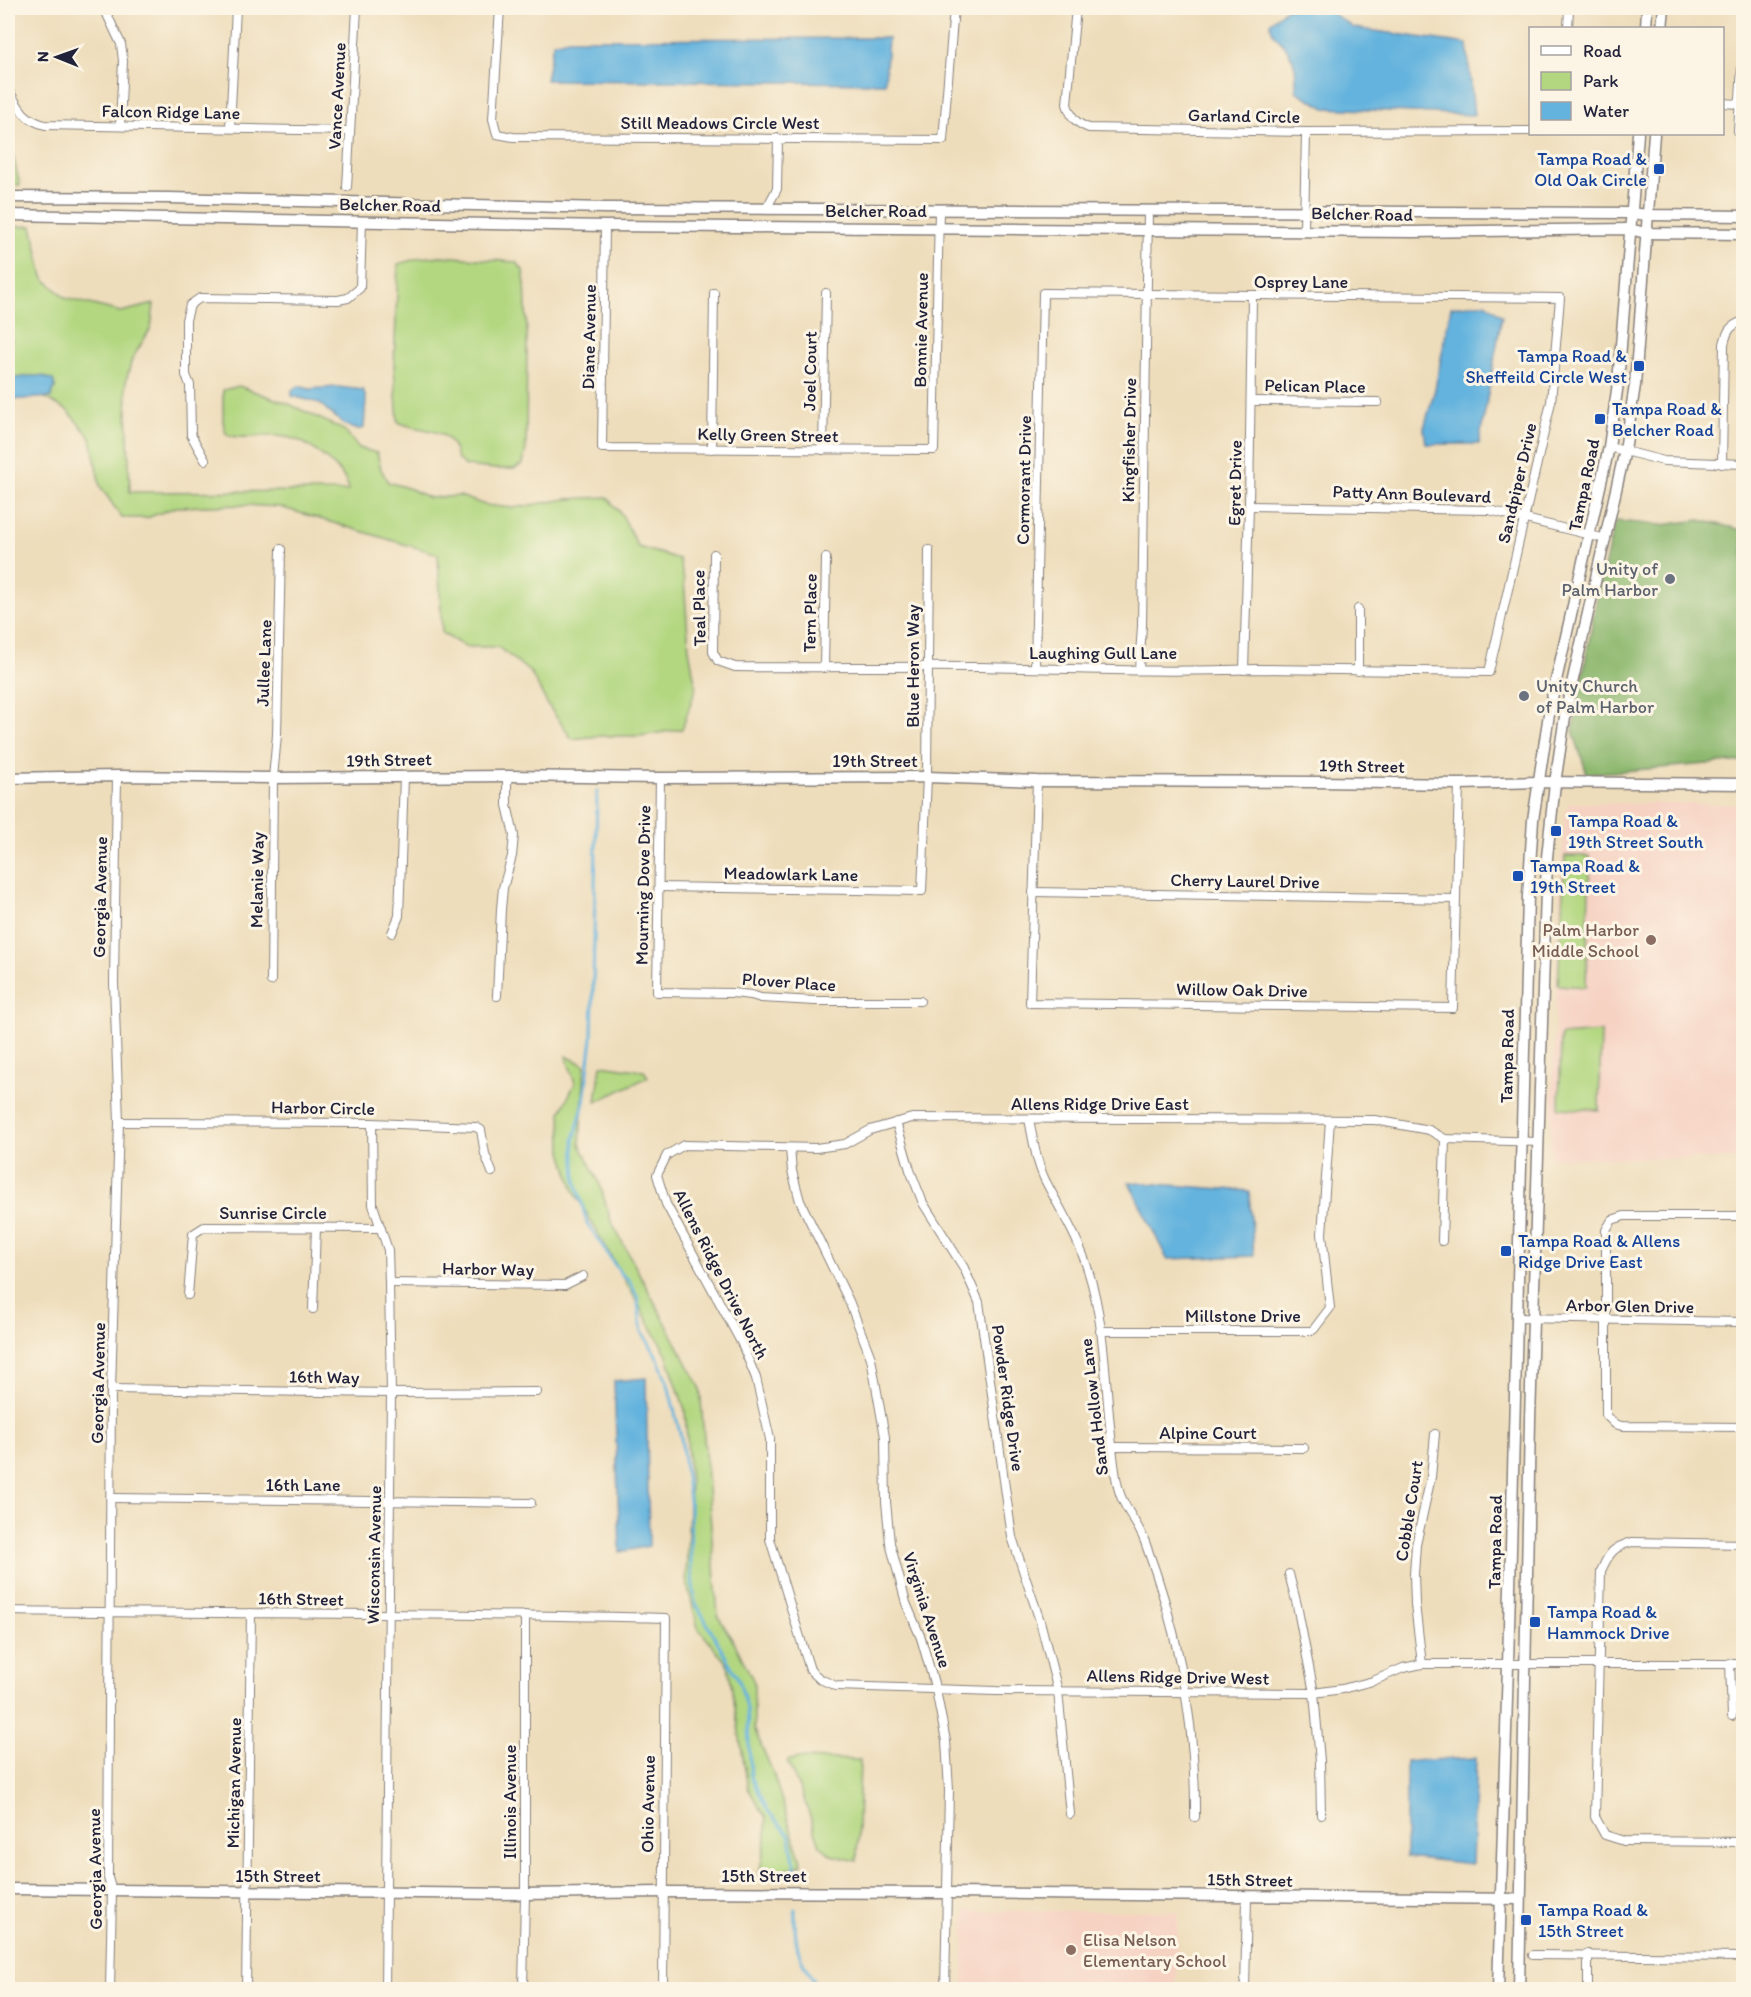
<svg xmlns="http://www.w3.org/2000/svg" width="1751" height="1997" font-family="Itim,sans-serif">
<style>
.built{fill:#f6d2c3}
.green{fill:#b2d780;stroke:#6a7c5e;stroke-width:1.5}
.forest{fill:#8db86e;stroke:#586d54;stroke-width:1.5}
.water{fill:#63b3de;stroke:#426a8c;stroke-width:1.5}
.lines{fill:none;stroke-linecap:round;stroke-linejoin:round}
.stream{stroke:#63b3de;stroke-width:3}
.street-casing{stroke:#88807b;stroke-width:10}
.secondary-casing{stroke:#88807b;stroke-width:13}
.street{stroke:#fff;stroke-width:8}
.secondary{stroke:#fff;stroke-width:10}
.transit-dot{fill:#1a4fb4;stroke:#fcf5e5;stroke-width:2}
.worship-dot{fill:#6b7280;stroke:#fcf5e5;stroke-width:2}
.education-dot{fill:#8d6e63;stroke:#fcf5e5;stroke-width:2}
.labels{text-anchor:middle;dominant-baseline:central;stroke-width:6;stroke-linejoin:round;paint-order:stroke}
.street-label{font-size:18px;fill:#22223b;stroke:#fcf5e5}
.transit-label{font-size:18px;fill:#164399;stroke:#fcf5e5;text-anchor:start}
.worship-label{font-size:18px;fill:#5b616d;stroke:#fcf5e5;text-anchor:end}
.education-label{font-size:18px;fill:#785e54;stroke:#fcf5e5;text-anchor:end}
</style>
<rect width="100%" height="100%" fill="#fcf5e5"/>
<filter id="ink" filterUnits="userSpaceOnUse"><feTurbulence type="fractalNoise" baseFrequency=".0167" numOctaves="2"/><feDisplacementMap in="SourceGraphic" scale="12" xChannelSelector="R" yChannelSelector="G"/><feConvolveMatrix kernelMatrix="1 2 1 2 8 2 1 2 1" color-interpolation-filters="sRGB"/></filter>
<filter id="wash" filterUnits="userSpaceOnUse"><feTurbulence type="fractalNoise" baseFrequency=".008" numOctaves="4" result="noise"/><feDisplacementMap in="SourceGraphic" scale="24" xChannelSelector="R" yChannelSelector="G"/><feGaussianBlur stdDeviation="1.35" result="paint"/><feColorMatrix in="noise" values="0 0 0 0 0 0 0 0 0 0 0 0 0 0 0 0 0 1.4 0 .05"/><feComposite in="paint" operator="in"/></filter>
<g filter="url(#wash)">
<rect width="100%" height="100%" fill="#edb"/>
<g class="built">
<path d="M1569,803L1743,804V1159L1550,1158L1560,887L1565,812Z"/>
<path d="M965,1911H1178L1176,1989H963Z"/>
</g>
<g class="green">
<path d="M8,136L20,185H8Z"/>
<path d="M32,226L43,277L65,298L121,312L154,304L151,328L132,359L126,381L130,492L348,491C348,478 338,470 329,461C306,442 293,434 262,436C250,437 237,439 226,434L223,422V390L239,386L289,404L344,430L359,448L377,453L381,469L388,482L411,489L429,498L460,496L485,505L513,508L567,499L607,497L622,515L638,547L679,559L684,580L689,649L696,688L682,729L640,736H598L572,739L548,705L531,673L498,647H465L442,633L438,554L280,507L244,505L176,507L147,518H122L100,486L91,438L67,410L45,398L51,397L55,387L53,380L42,376L8,379V346L12,341L8,324V227Z"/>
<path d="M441,256L516,262L523,270L525,284L527,332L526,448L523,464L514,469H495L466,466L457,459C451,423 423,434 398,422L394,368L398,264L420,258Z"/>
<path d="M1565,856H1590L1586,987L1558,985Z"/>
<path d="M1601,1032L1599,1110L1559,1108L1561,1035Z"/>
<path d="M566,1056L585,1065L580,1144L599,1182L611,1221L700,1387L718,1616L735,1644L754,1682V1728L773,1773L802,1864L781,1872L759,1874L766,1839V1818L748,1788L728,1665L698,1628L686,1579L690,1484L685,1410L666,1353L574,1191L562,1152L561,1112L575,1083Z"/>
<path d="M601,1065L644,1071L648,1077L596,1102Z"/>
<path d="M798,1758L860,1760L857,1861L831,1855L820,1845L803,1796L787,1761Z"/>
</g>
<path class="forest" d="M1700,520L1743,530V761L1587,774L1573,731L1596,602L1615,521L1662,525Z"/>
<g class="water">
<path d="M1287,8H1325L1354,28L1467,44L1474,115L1325,108L1296,91C1296,78 1297,66 1290,54C1283,40 1273,40 1270,23Z"/>
<path d="M888,38L885,83L546,80L553,43L568,39Z"/>
<path d="M1486,303L1502,316L1479,444H1426L1424,428L1435,389L1451,307Z"/>
<path d="M32,376H42L53,380L55,387L51,397L8,400V379Z"/>
<path d="M299,386L309,389L338,387L363,390L366,398L364,428C349,434 331,412 320,404C313,400 301,399 292,396V390Z"/>
<path d="M1129,1182L1249,1191L1254,1256L1167,1259Z"/>
<path d="M646,1378L649,1546L620,1552L614,1381Z"/>
<path d="M1476,1758L1472,1864L1406,1857V1761Z"/>
</g>
<g class="lines">
<g class="stream">
<path d="M597,791L592,1038L584,1102L574,1140L576,1181L587,1223L621,1274L629,1280L637,1296L642,1332L656,1355L667,1381L681,1437L690,1507L691,1570L695,1602L739,1680L747,1708L751,1777L768,1811L790,1836L795,1868"/>
<path d="M795,1909C794,1947 798,1959 820,1990"/>
</g>
</g>
</g>
<g filter="url(#ink)">
<g class="lines">
<g class="street-casing">
<g id="street">
<path d="M104,8L121,44L123,61L120,126"/>
<path d="M500,8L493,119L497,134L513,137L943,140L954,8"/>
<path d="M1076,8L1067,104C1071,117 1075,123 1089,128L1306,132L1530,131"/>
<path d="M1568,28L1569,8"/>
<path d="M1744,34L1738,131H1744"/>
<path d="M8,89C19,108 23,119 45,125L350,131"/>
<path d="M1722,103L1738,104"/>
<path d="M230,128L236,8"/>
<path d="M347,187L357,8"/>
<path d="M766,209L777,189L778,138"/>
<path d="M605,226L602,448L934,450L939,210"/>
<path d="M1304,230L1306,132"/>
<path d="M1251,401L1378,402"/>
<path d="M1609,447L1664,461L1744,464"/>
<path d="M712,449L714,293"/>
<path d="M823,450L826,293"/>
<path d="M205,460L191,435L190,385L186,375V320L190,305L200,298L338,300L348,298L360,288L362,221"/>
<path d="M1722,464L1724,344C1727,331 1730,325 1744,321"/>
<path d="M1249,506L1489,510L1606,539"/>
<path d="M714,554L713,652L718,661L735,667C817,668 899,666 981,667C1073,669 1165,673 1256,669L1489,672L1551,402L1560,298L1043,293L1035,668"/>
<path d="M824,668L826,558"/>
<path d="M1139,669L1142,626L1148,211"/>
<path d="M1244,670L1249,506L1252,297"/>
<path d="M1358,671V609"/>
<path d="M660,778L657,992L732,993L751,995L761,998L815,1001H920"/>
<path d="M1037,781L1030,1003L1453,1008L1459,784"/>
<path d="M659,887L922,891L927,777L929,550"/>
<path d="M1033,892L1456,899"/>
<path d="M392,933L399,916L404,777"/>
<path d="M271,981L273,778L277,735L281,549"/>
<path d="M497,996L501,909L503,888L512,856L514,835L507,805V776"/>
<path d="M1029,1119C1033,1139 1036,1161 1045,1180C1061,1211 1078,1237 1088,1270C1105,1323 1105,1381 1111,1436C1113,1454 1114,1476 1120,1494C1126,1511 1139,1525 1145,1542C1178,1630 1196,1722 1195,1817"/>
<path d="M119,1122L372,1123L476,1127L481,1130L485,1154L492,1172"/>
<path d="M896,1122L910,1170L923,1203L964,1268L979,1302L1012,1537L1040,1621L1058,1691L1070,1814"/>
<path d="M372,1123L373,1205L388,1250L389,1283L391,1393L385,1990"/>
<path d="M1538,1142L1445,1139L1429,1130L1375,1120L912,1118L870,1130L845,1144L816,1148L684,1145L667,1155L657,1175L666,1204L741,1342L756,1378L770,1439V1539L810,1670L820,1679L836,1686L996,1691L1314,1693L1342,1689L1373,1681L1403,1668L1422,1664H1744"/>
<path d="M790,1149L792,1171L800,1201L849,1301L871,1358L885,1437L886,1502L890,1543L906,1603L921,1638L936,1690L946,1741L949,1790L945,1990"/>
<path d="M1744,1216H1624L1612,1220L1606,1230V1415L1615,1424L1622,1426L1744,1427"/>
<path d="M1442,1241L1445,1139"/>
<path d="M389,1283L565,1285L583,1276"/>
<path d="M188,1295L193,1234L204,1227L381,1228"/>
<path d="M313,1309L316,1228"/>
<path d="M1517,1318L1744,1322"/>
<path d="M1100,1331H1311L1314,1329L1330,1308L1322,1234L1330,1120"/>
<path d="M111,1389L391,1393L537,1392"/>
<path d="M1113,1447L1304,1448"/>
<path d="M111,1498L531,1503"/>
<path d="M1744,1544L1632,1542C1613,1547 1609,1553 1601,1571L1595,1817L1605,1835L1624,1841L1744,1842"/>
<path d="M1289,1574L1297,1605L1314,1693L1320,1761L1321,1815"/>
<path d="M8,1611C227,1614 446,1613 666,1618L663,1990"/>
<path d="M1730,1663L1732,1716"/>
<path d="M1422,1664L1415,1604L1414,1574L1416,1545L1431,1477L1435,1434"/>
<path d="M1533,1955L1744,1957"/>
<path d="M110,1990L112,1891L108,1878L111,1389L119,1122L114,982L117,776"/>
<path d="M246,1990L251,1613"/>
<path d="M523,1990L525,1894V1615"/>
<path d="M1245,1990L1247,1897"/>
<path d="M1588,1990V1954"/>
</g>
</g>
<g class="secondary-casing">
<g id="secondary">
<path d="M1646,28L1647,8"/>
<path d="M1662,28L1664,8"/>
<path d="M8,197L169,198L605,208L1630,213L1648,215L1744,216"/>
<path d="M8,215L605,226L1413,232L1629,229L1646,233L1744,234"/>
<path d="M8,778L117,776L273,778L507,776L660,778L927,777L1037,781L1318,782L1459,784L1539,782L1744,784"/>
<path d="M8,1889L525,1894L662,1892L947,1893L1520,1899"/>
<path d="M1498,1990L1508,1665L1528,896L1533,820L1550,707L1609,447L1618,383L1638,134"/>
<path d="M1519,1990L1530,1420L1547,857L1555,783L1566,710L1625,450L1635,385L1654,134"/>
</g>
</g>
<use href="#street" class="street"/>
<use href="#secondary" class="secondary"/>
</g>
</g>
<g class="transit-dot">
<rect x="1653" y="163" width="12" height="12" rx="3"/>
<rect x="1633" y="360" width="12" height="12" rx="3"/>
<rect x="1594" y="413" width="12" height="12" rx="3"/>
<rect x="1550" y="825" width="12" height="12" rx="3"/>
<rect x="1512" y="870" width="12" height="12" rx="3"/>
<rect x="1500" y="1245" width="12" height="12" rx="3"/>
<rect x="1529" y="1616" width="12" height="12" rx="3"/>
<rect x="1520" y="1914" width="12" height="12" rx="3"/>
</g>
<g class="worship-dot">
<circle cx="1670" cy="579" r="6"/>
<circle cx="1524" cy="696" r="6"/>
</g>
<g class="education-dot">
<circle cx="1651" cy="940" r="6"/>
<circle cx="1071" cy="1950" r="6"/>
</g>
<g class="labels">
<g class="street-label">
<text transform="translate(337 96) rotate(-87)">Vance Avenue</text>
<text transform="translate(171 112) rotate(1)">Falcon Ridge Lane</text>
<text transform="translate(1244 116) rotate(1)">Garland Circle</text>
<text x="720" y="123">Still Meadows Circle West</text>
<text transform="translate(390 205) rotate(1)">Belcher Road</text>
<text x="876" y="211">Belcher Road</text>
<text transform="translate(1362 214) rotate(1)">Belcher Road</text>
<text x="1301" y="282">Osprey Lane</text>
<text transform="translate(921 330) rotate(-89)">Bonnie Avenue</text>
<text transform="translate(589 337) rotate(-89)">Diane Avenue</text>
<text transform="translate(810 371) rotate(-89)">Joel Court</text>
<text transform="translate(1315 386) rotate(1)">Pelican Place</text>
<text transform="translate(768 435) rotate(1)">Kelly Green Street</text>
<text transform="translate(1129 440) rotate(-89)">Kingfisher Drive</text>
<text transform="translate(1024 480) rotate(-89)">Cormorant Drive</text>
<text transform="translate(1235 483) rotate(-89)">Egret Drive</text>
<text transform="translate(1517 483) rotate(-77)">Sandpiper Drive</text>
<text transform="translate(1584 485) rotate(-78)">Tampa Road</text>
<text transform="translate(1412 494) rotate(2)">Patty Ann Boulevard</text>
<text transform="translate(699 608) rotate(-91)">Teal Place</text>
<text transform="translate(810 613) rotate(-89)">Tern Place</text>
<text x="1103" y="653">Laughing Gull Lane</text>
<text transform="translate(264 663) rotate(-88)">Jullee Lane</text>
<text transform="translate(913 666) rotate(-90)">Blue Heron Way</text>
<text transform="translate(389 760) rotate(-1)">19th Street</text>
<text x="875" y="761">19th Street</text>
<text transform="translate(1362 766) rotate(1)">19th Street</text>
<text transform="translate(791 874) rotate(1)">Meadowlark Lane</text>
<text transform="translate(257 880) rotate(-89)">Melanie Way</text>
<text transform="translate(1245 881) rotate(1)">Cherry Laurel Drive</text>
<text transform="translate(643 885) rotate(-89)">Mourning Dove Drive</text>
<text transform="translate(100 897) rotate(-89)">Georgia Avenue</text>
<text transform="translate(789 982) rotate(4)">Plover Place</text>
<text transform="translate(1242 990) rotate(1)">Willow Oak Drive</text>
<text transform="translate(1507 1056) rotate(-89)">Tampa Road</text>
<text x="1100" y="1104">Allens Ridge Drive East</text>
<text transform="translate(323 1108) rotate(1)">Harbor Circle</text>
<text x="273" y="1213">Sunrise Circle</text>
<text transform="translate(488 1269) rotate(1)">Harbor Way</text>
<text transform="translate(721 1274) rotate(63)">Allens Ridge Drive North</text>
<text transform="translate(1630 1306) rotate(1)">Arbor Glen Drive</text>
<text x="1243" y="1316">Millstone Drive</text>
<text transform="translate(324 1377) rotate(1)">16th Way</text>
<text transform="translate(98 1383) rotate(-89)">Georgia Avenue</text>
<text transform="translate(1008 1398) rotate(82)">Powder Ridge Drive</text>
<text transform="translate(1094 1407) rotate(-97)">Sand Hollow Lane</text>
<text x="1208" y="1433">Alpine Court</text>
<text x="303" y="1485">16th Lane</text>
<text transform="translate(1409 1511) rotate(-81)">Cobble Court</text>
<text transform="translate(1495 1542) rotate(-89)">Tampa Road</text>
<text transform="translate(374 1555) rotate(-89)">Wisconsin Avenue</text>
<text transform="translate(301 1599) rotate(1)">16th Street</text>
<text transform="translate(927 1610) rotate(72)">Virginia Avenue</text>
<text transform="translate(1178 1677) rotate(1)">Allens Ridge Drive West</text>
<text transform="translate(234 1783) rotate(-89)">Michigan Avenue</text>
<text transform="translate(510 1802) rotate(-90)">Illinois Avenue</text>
<text transform="translate(648 1804) rotate(-89)">Ohio Avenue</text>
<text transform="translate(95 1869) rotate(-91)">Georgia Avenue</text>
<text x="278" y="1876">15th Street</text>
<text x="764" y="1876">15th Street</text>
<text transform="translate(1250 1880) rotate(1)">15th Street</text>
</g>
<g class="transit-label">
<text x="1647" y="159" text-anchor="end">Tampa Road &amp;<tspan x="1647" dy="21">Old Oak Circle</tspan></text>
<text x="1627" y="356" text-anchor="end">Tampa Road &amp;<tspan x="1627" dy="21">Sheffeild Circle West</tspan></text>
<text x="1612" y="409">Tampa Road &amp;<tspan x="1612" dy="21">Belcher Road</tspan></text>
<text x="1568" y="821">Tampa Road &amp;<tspan x="1568" dy="21">19th Street South</tspan></text>
<text x="1530" y="866">Tampa Road &amp;<tspan x="1530" dy="21">19th Street</tspan></text>
<text x="1518" y="1241">Tampa Road &amp; Allens<tspan x="1518" dy="21">Ridge Drive East</tspan></text>
<text x="1547" y="1612">Tampa Road &amp;<tspan x="1547" dy="21">Hammock Drive</tspan></text>
<text x="1538" y="1910">Tampa Road &amp;<tspan x="1538" dy="21">15th Street</tspan></text>
</g>
<g class="worship-label">
<text x="1658" y="569">Unity of<tspan x="1658" dy="21">Palm Harbor</tspan></text>
<text x="1536" y="686" text-anchor="start">Unity Church<tspan x="1536" dy="21">of Palm Harbor</tspan></text>
</g>
<g class="education-label">
<text x="1639" y="930">Palm Harbor<tspan x="1639" dy="21">Middle School</tspan></text>
<text x="1083" y="1940" text-anchor="start">Elisa Nelson<tspan x="1083" dy="21">Elementary School</tspan></text>
</g>
</g>
<rect width="1751" height="1997" fill="none" stroke="#fcf5e5" stroke-width="30"/>
<rect x="1529" y="27" width="195" height="108" fill="#fcf5e5" stroke="#a5a1a1" stroke-width="1.5"/>
<rect x="1541" y="46" width="30" height="9" fill="#ffffff" stroke="#a5a1a1" stroke-width="1.5"/>
<text x="1583" y="57" font-size="18" fill="#22223b">Road</text>
<rect x="1541" y="72" width="30" height="18" fill="#b2d780" stroke="#a5a1a1" stroke-width="1.5"/>
<text x="1583" y="87" font-size="18" fill="#22223b">Park</text>
<rect x="1541" y="102" width="30" height="18" fill="#63b3de" stroke="#a5a1a1" stroke-width="1.5"/>
<text x="1583" y="117" font-size="18" fill="#22223b">Water</text>
<g transform="translate(57 57) rotate(271)" stroke="#fcf5e5" stroke-width="4.5" paint-order="stroke">
<path d="M0-4.5L10 22L0 15L-10 22Z" fill="#22223b"/>
<text y="-9" font-size="16" font-weight="bold" text-anchor="middle" fill="#22223b">N</text>
</g>
</svg>
